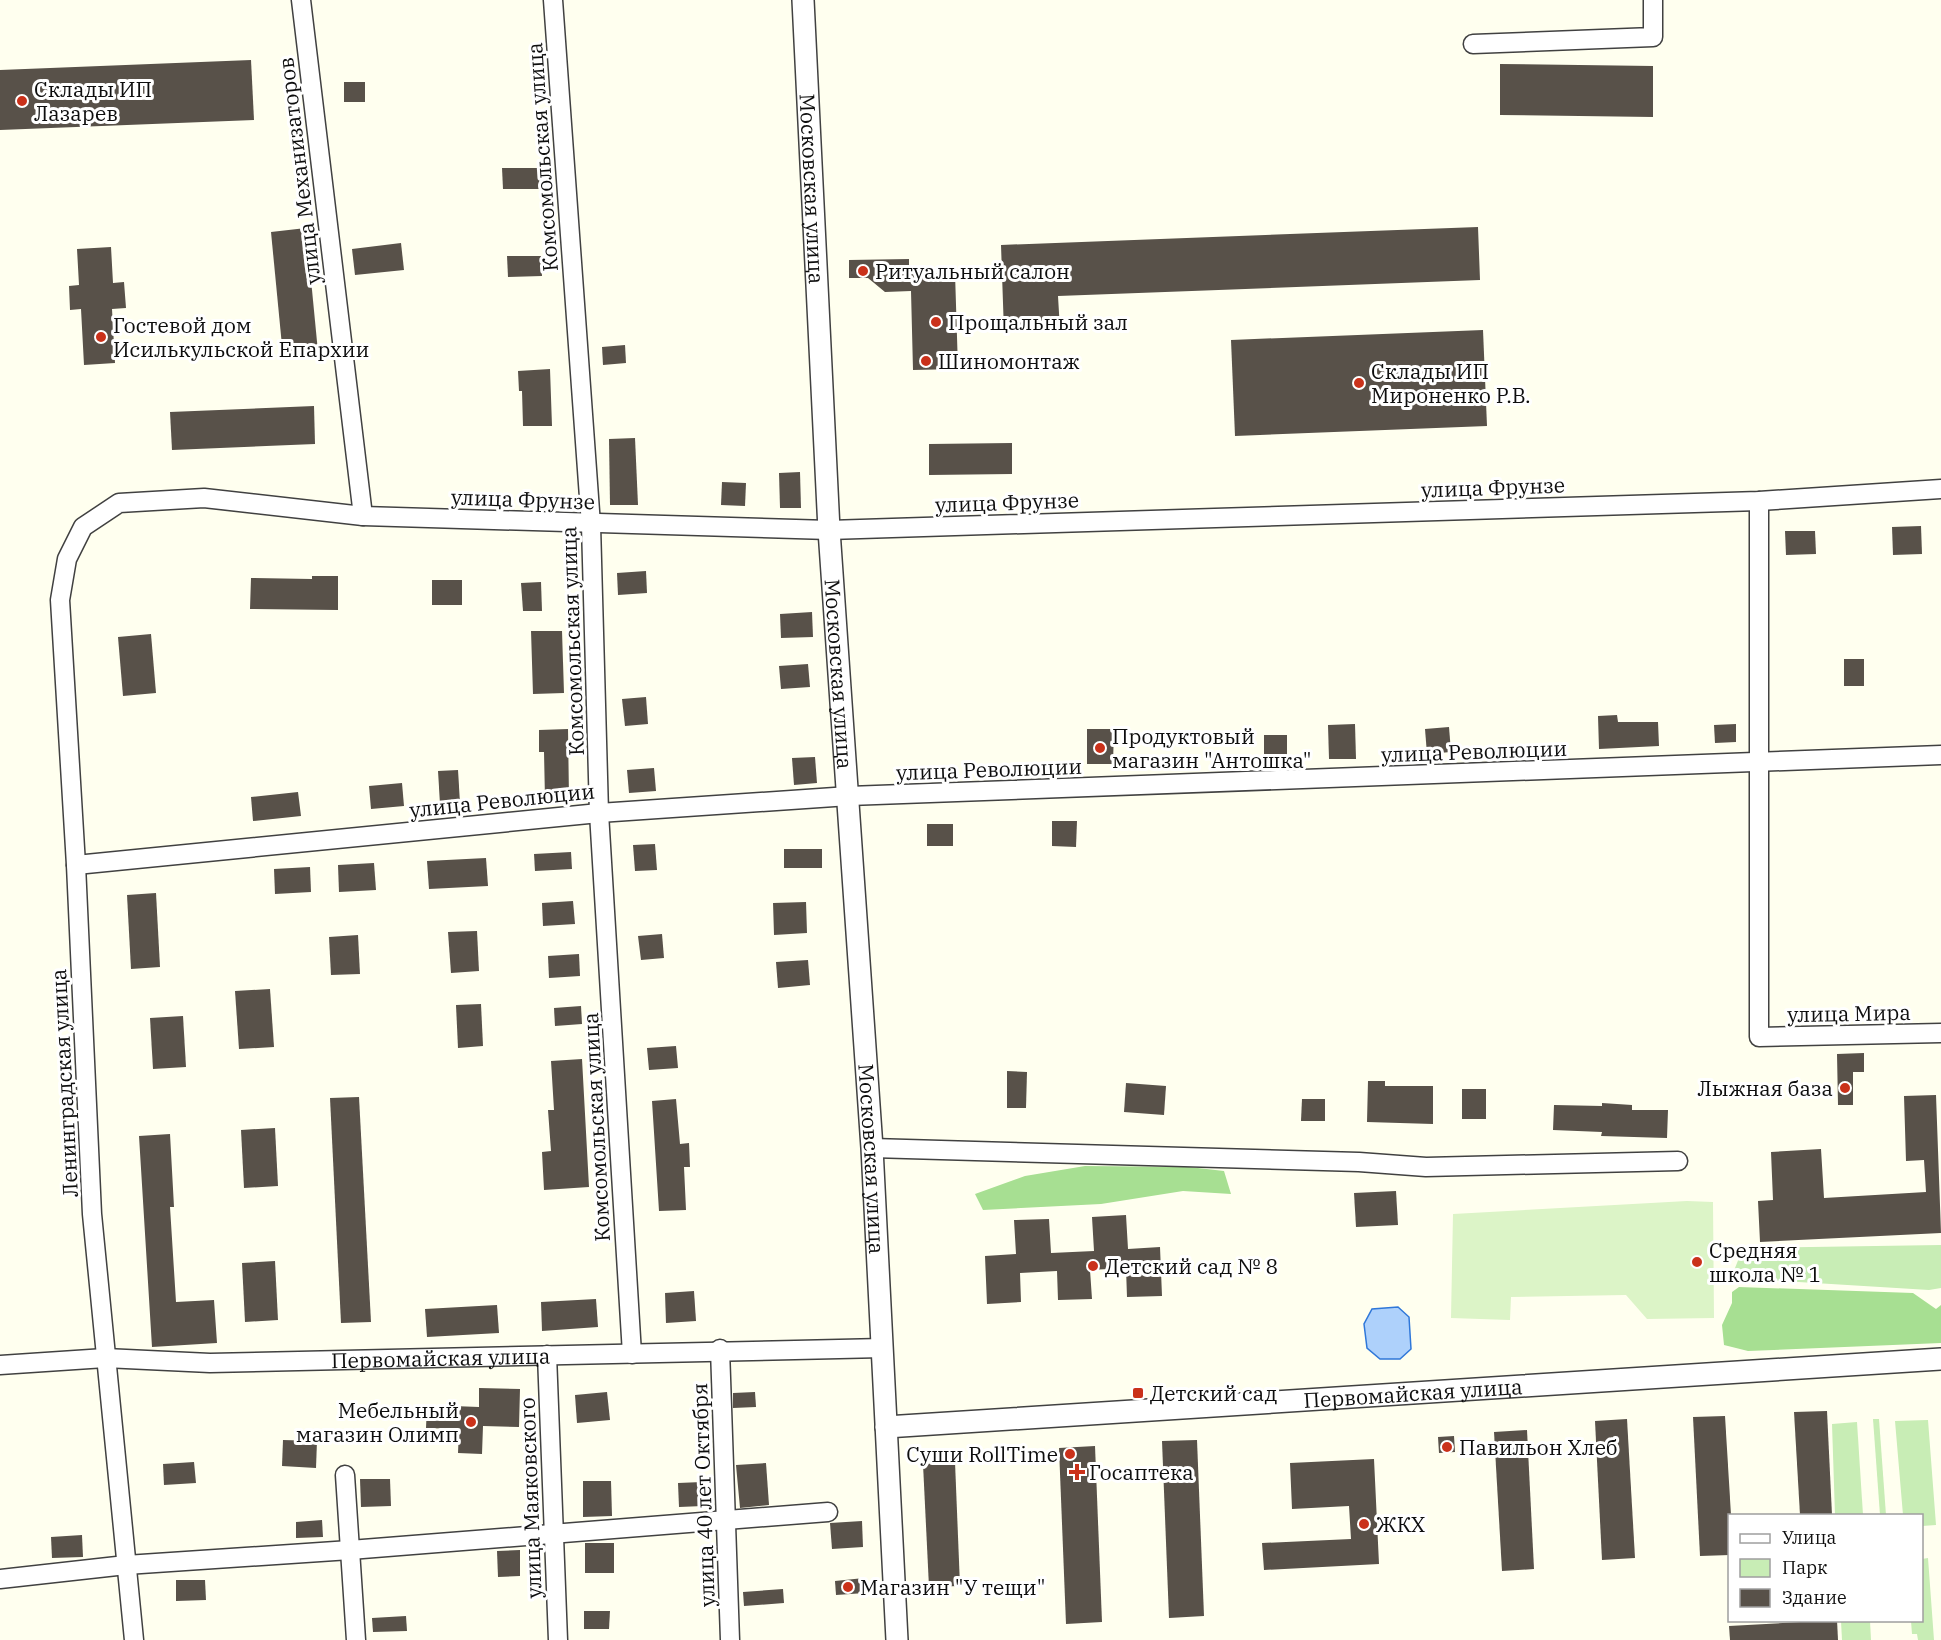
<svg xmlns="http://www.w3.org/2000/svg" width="1941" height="1640" font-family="'IBM Plex Serif',serif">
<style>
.green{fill:#c8edb5}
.forest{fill:#a7df92}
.pitch{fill:#dcf4c7}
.water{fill:#aed1fb;stroke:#2f77d9;stroke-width:1.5}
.building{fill:#585149}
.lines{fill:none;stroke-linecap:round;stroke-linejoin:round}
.minor-casing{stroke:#414141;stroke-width:21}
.tertiary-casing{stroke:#414141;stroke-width:24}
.minor{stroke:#fff;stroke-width:18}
.tertiary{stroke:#fff;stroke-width:21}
.poi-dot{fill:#ca311a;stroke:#fff;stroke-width:2}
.labels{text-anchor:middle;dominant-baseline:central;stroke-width:6;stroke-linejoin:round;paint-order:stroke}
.poi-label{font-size:21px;fill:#0e0e0e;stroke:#fff;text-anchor:start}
.street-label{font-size:21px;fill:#0e0e0e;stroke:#fff}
</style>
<rect width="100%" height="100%" fill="#ffffef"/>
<g class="green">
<path d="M1941,1245V1288L1929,1290L1731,1278L1743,1248Z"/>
<path d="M1873,1419H1879L1886,1515H1880Z"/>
<path d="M1928,1420L1936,1525L1922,1526V1516L1903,1515L1895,1421Z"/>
<path d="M1857,1422L1863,1515H1835L1832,1424Z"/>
<path d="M1928,1558L1934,1640H1918L1917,1634H1912L1911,1621L1922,1620V1559Z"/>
<path d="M1841,1621H1870L1871,1640H1842Z"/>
</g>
<g class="forest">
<path d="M1085,1166L1189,1167L1224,1171L1231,1194L1183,1191L1101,1204L983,1210L975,1194L1025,1176Z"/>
<path d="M1739,1287L1913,1293L1936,1309L1941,1305V1343L1748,1351L1724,1345L1722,1325L1732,1303V1292Z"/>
</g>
<path class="pitch" d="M1687,1201L1713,1202L1714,1318L1647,1319L1626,1295L1511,1297L1510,1320L1451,1318L1453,1214Z"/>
<path class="water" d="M1398,1307L1409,1317L1411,1349L1400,1359H1380L1367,1348L1364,1324L1372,1309Z"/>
<g class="building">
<path d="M251,60L254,120L0,130V70Z"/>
<path d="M1500,64L1653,66V117L1500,115Z"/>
<rect x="344" y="82" width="21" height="20"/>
<path d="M502,168H539L540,189H503Z"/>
<path d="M1478,227L1480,280L1058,296L1060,330L1004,332L1001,245Z"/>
<path d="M306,228L318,352L283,356L271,232Z"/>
<path d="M401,243L404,270L355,275L352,249Z"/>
<path d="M111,247L113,283L124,282L126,308L112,309L115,363L84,365L81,309L70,310L69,286L79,285L77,249Z"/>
<path d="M507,256H541L542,276L508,277Z"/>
<path d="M909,259V274L955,273L958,369L913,370L911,291L885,292L868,278H849V260Z"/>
<path d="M1483,330L1487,426L1235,436L1231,340Z"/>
<path d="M625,345L626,363L603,365L602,347Z"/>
<path d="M550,369L552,426H523L522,391H519L518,371Z"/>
<path d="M314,406L315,444L172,450L170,412Z"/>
<path d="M635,438L638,505H610L609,439Z"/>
<path d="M1012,443V474L929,475V444Z"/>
<path d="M800,472L801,508H780L779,473Z"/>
<path d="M722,482L746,483L745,506L721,505Z"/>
<path d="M1921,526L1922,554L1893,555L1892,527Z"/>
<path d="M1785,531H1815L1816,554L1786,555Z"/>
<path d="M646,571L647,593L618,595L617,573Z"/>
<path d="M312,576H338V610L250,609L251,578L312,579Z"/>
<rect x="432" y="580" width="30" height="25"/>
<path d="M541,582L542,611H523L521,583Z"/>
<path d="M812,612L813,637L781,638L780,614Z"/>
<path d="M531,631H562L564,693L533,694Z"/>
<path d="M151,634L156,693L123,696L118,637Z"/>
<rect x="1844" y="659" width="20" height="27"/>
<path d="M808,664L810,687L781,689L779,666Z"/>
<path d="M646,697L648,724L625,726L622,699Z"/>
<path d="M1617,715L1618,722H1658L1659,746L1599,749L1598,716Z"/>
<path d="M1355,724L1356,759H1329L1328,725Z"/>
<path d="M1736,724V742L1715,743L1714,725Z"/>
<path d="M1449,727L1451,752L1427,754L1425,729Z"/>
<path d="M568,729L569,798L545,799L544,752H539V730Z"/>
<path d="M1087,729H1114L1113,764H1087Z"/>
<rect x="1264" y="735" width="23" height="26"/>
<path d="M815,757L817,783L794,785L792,758Z"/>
<path d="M654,768L656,791L629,793L627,770Z"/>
<path d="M458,770L460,803L440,804L438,771Z"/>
<path d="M402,783L404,806L371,809L369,786Z"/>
<path d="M298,792L301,816L253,821L251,797Z"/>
<path d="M1052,821H1077L1076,847L1052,846Z"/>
<rect x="927" y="824" width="26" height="22"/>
<path d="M655,844L657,870L635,871L633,845Z"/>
<rect x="784" y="849" width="38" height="19"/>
<path d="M571,852L572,869L535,871L534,854Z"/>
<path d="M486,858L488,886L429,889L427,861Z"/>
<path d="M374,863L376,890L339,892L338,865Z"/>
<path d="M310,867L311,892L275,894L274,869Z"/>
<path d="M156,893L160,967L131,969L127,895Z"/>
<path d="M573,901L575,924L543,926L542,903Z"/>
<path d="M806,902L807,933L774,935L773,903Z"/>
<path d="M477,931L479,971L451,973L448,932Z"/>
<path d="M662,934L664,958L641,960L638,936Z"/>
<path d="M358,935L360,974L331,975L329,937Z"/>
<path d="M579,954L580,976L549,978L548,956Z"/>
<path d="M808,960L810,985L778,988L776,962Z"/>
<path d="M270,989L274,1047L239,1049L235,991Z"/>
<path d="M481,1004L483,1046L458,1048L456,1005Z"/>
<path d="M581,1006L582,1024L555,1026L554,1008Z"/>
<path d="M183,1016L186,1067L153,1069L150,1018Z"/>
<path d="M676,1046L678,1068L649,1070L647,1048Z"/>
<path d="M1864,1053V1072H1853V1105H1838L1837,1054Z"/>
<path d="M582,1059L589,1187L544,1190L542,1152L551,1151L548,1110H554L551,1061Z"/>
<path d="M1007,1071L1027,1072L1026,1108H1007Z"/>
<path d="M1368,1081H1385V1086H1433V1124L1367,1122Z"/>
<path d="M1126,1083L1166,1086L1164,1115L1124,1112Z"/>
<rect x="1462" y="1089" width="24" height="30"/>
<path d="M1936,1095L1941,1233L1760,1242L1758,1201L1773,1200L1771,1152L1821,1149L1824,1198L1926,1192L1924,1160L1906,1161L1904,1096Z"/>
<path d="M359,1097L371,1322L341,1323L330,1098Z"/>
<path d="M676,1099L680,1144L689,1143L690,1167H684L686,1210L659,1211L652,1101Z"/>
<path d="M1302,1099H1325V1121H1301Z"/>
<path d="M1602,1103L1632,1105V1110H1668L1667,1138L1601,1136L1602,1132L1553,1130L1554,1105L1602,1106Z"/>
<path d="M275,1128L278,1186L244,1188L241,1130Z"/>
<path d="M170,1134L174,1207H170L176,1302L214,1300L217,1343L152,1347L139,1136Z"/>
<path d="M1396,1191L1398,1225L1356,1227L1354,1193Z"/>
<path d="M1126,1215L1128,1249L1160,1247L1162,1296L1127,1297L1126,1268L1090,1270L1092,1299L1058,1300L1057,1271L1020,1273L1021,1302L987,1304L985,1256L1016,1254L1014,1220L1049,1219L1051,1253L1094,1251L1092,1217Z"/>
<path d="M275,1261L278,1320L245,1322L242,1263Z"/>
<path d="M694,1291L696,1321L666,1323L665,1293Z"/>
<path d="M596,1299L598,1327L542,1331L541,1302Z"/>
<path d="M497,1305L499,1333L427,1337L425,1309Z"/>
<path d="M479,1388L520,1389L519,1427L483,1426L482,1454L458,1453L459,1429L426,1428L427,1405L479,1407Z"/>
<path d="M607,1392L610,1420L577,1423L575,1395Z"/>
<path d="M755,1392L756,1407L733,1408V1393Z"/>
<path d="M1827,1411L1832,1515H1800L1794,1412Z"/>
<path d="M1725,1416L1731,1515L1730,1555L1700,1556L1693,1417Z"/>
<path d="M1627,1419L1635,1558L1602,1560L1595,1421Z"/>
<path d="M1527,1430L1534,1569L1502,1571L1494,1432Z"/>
<path d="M1454,1436L1455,1452L1439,1453L1438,1437Z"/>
<path d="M283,1440L317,1441L316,1468L282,1466Z"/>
<path d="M1197,1440L1204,1616L1169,1618L1162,1441Z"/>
<path d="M1095,1446L1102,1622L1066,1624L1059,1448Z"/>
<path d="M1374,1459L1379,1564L1264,1570L1262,1543L1351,1539L1349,1506L1292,1509L1290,1463Z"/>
<path d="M194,1462L196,1483L164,1485L163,1464Z"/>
<path d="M955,1462L960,1586L929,1587L923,1464Z"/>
<path d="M766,1463L769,1505L740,1508L736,1465Z"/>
<path d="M360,1479H390L391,1506L361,1507Z"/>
<path d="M583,1481H611L612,1516L583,1517Z"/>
<path d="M702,1482L703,1506L679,1507L678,1483Z"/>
<path d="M322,1520L323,1537L296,1538V1522Z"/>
<path d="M862,1521L863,1547L832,1549L830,1523Z"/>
<path d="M82,1535L83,1557L52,1558L51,1537Z"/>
<rect x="585" y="1543" width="29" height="30"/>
<path d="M520,1550V1576L498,1577L497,1551Z"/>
<path d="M864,1578L865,1593L836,1595L835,1581Z"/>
<path d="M176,1580H205L206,1600L176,1601Z"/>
<path d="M783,1589L784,1603L744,1606L743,1592Z"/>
<path d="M584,1611H610L609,1629H584Z"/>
<path d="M406,1616L407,1631L373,1632L372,1618Z"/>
<path d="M1837,1620L1838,1640H1730L1729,1626Z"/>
</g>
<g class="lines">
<g class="minor-casing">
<g id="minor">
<path d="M301,0L363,516"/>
<path d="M553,0L591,525L599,813L632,1354"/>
<path d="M1473,44L1653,37V0"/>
<path d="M1759,501V1037L1941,1033"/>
<path d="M76,865L599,813L849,796L1941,755"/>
<path d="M872,1148L1359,1162L1426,1167L1678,1161"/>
<path d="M720,1349L730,1640"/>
<path d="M547,1355L558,1640"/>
<path id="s1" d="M0,1365L105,1358L210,1363L883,1348"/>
<path d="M345,1475L356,1640"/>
<path d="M0,1579L126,1565L350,1550L828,1512"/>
<path d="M134,1640L92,1214L76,865L60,600L67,559L83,527L119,503L204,498L363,516L829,530L1759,501L1941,489"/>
</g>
</g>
<g class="tertiary-casing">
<g id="tertiary">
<path id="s2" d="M803,0L829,530L872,1148L897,1640"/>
<path id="s3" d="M886,1427L1941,1359"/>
</g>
</g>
<use href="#minor" class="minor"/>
<use href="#tertiary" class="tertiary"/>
</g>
<g class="poi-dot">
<circle cx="22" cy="101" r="6"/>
<circle cx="863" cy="271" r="6"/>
<circle cx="936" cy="322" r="6"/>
<circle cx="101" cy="337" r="6"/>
<circle cx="926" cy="361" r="6"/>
<circle cx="1359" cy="383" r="6"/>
<circle cx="1100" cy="748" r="6"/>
<circle cx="1845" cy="1088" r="6"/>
<circle cx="1697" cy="1262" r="6"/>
<circle cx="1093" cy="1266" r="6"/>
<rect x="1132" y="1387" width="12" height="12" rx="3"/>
<circle cx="471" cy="1422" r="6"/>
<circle cx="1447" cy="1447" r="6"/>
<circle cx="1070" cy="1454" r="6"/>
<path d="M1074 1463h6v6h6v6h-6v6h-6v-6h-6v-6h6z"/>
<circle cx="1364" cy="1524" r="6"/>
<circle cx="848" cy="1587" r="6"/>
</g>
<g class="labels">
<g class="poi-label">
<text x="34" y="89">Склады ИП<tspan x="34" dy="24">Лазарев</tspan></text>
<text x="875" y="271">Ритуальный салон</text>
<text x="948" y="322">Прощальный зал</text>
<text x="113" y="325">Гостевой дом<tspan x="113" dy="24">Исилькульской Епархии</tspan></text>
<text x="938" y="361">Шиномонтаж</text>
<text x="1371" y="371">Склады ИП<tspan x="1371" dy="24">Мироненко Р.В.</tspan></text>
<text x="1112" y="736">Продуктовый<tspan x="1112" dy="24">магазин "Антошка"</tspan></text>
<text x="1833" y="1088" text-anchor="end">Лыжная база</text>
<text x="1709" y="1250">Средняя<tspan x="1709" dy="24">школа № 1</tspan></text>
<text x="1105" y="1266">Детский сад № 8</text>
<text x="1150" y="1393">Детский сад</text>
<text x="459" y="1410" text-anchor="end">Мебельный<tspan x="459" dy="24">магазин Олимп</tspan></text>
<text x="1459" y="1447">Павильон Хлеб</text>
<text x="1058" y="1454" text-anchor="end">Суши RollTime</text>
<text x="1089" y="1472">Госаптека</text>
<text x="1376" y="1524">ЖКХ</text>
<text x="860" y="1587">Магазин "У тещи"</text>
</g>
<g class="street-label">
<text transform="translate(542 157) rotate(-94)">Комсомольская улица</text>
<text transform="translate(299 171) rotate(-97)">улица Механизаторов</text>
<text stroke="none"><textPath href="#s2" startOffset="189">Московская улица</textPath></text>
<text transform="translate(1493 487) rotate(-2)">улица Фрунзе</text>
<text transform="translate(523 499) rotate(2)">улица Фрунзе</text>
<text transform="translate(1007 502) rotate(-2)">улица Фрунзе</text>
<text transform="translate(572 641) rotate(-92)">Комсомольская улица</text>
<text stroke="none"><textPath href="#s2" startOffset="675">Московская улица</textPath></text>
<text transform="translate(1474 751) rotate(-2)">улица Революции</text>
<text transform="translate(989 769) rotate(-2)">улица Революции</text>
<text transform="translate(502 800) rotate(-6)">улица Революции</text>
<text transform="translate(1849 1013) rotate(-1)">улица Мира</text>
<text transform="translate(64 1083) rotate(-93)">Ленинградская улица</text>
<text transform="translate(596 1127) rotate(-93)">Комсомольская улица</text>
<text stroke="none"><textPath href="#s2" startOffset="1161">Московская улица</textPath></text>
<text stroke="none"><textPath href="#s1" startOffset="441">Первомайская улица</textPath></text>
<text stroke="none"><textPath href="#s3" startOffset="528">Первомайская улица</textPath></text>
<text transform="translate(703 1495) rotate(-92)">улица 40 лет Октября</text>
<text transform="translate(530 1498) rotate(-92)">улица Маяковского</text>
</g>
</g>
<rect x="1728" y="1514" width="195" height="108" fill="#ffffff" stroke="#9f9f9f" stroke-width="1.5"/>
<rect x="1740" y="1534" width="30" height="9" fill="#ffffff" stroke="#9f9f9f" stroke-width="1.5"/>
<text x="1782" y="1544" font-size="18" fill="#0e0e0e">Улица</text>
<rect x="1740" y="1559" width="30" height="18" fill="#c8edb5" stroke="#9f9f9f" stroke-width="1.5"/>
<text x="1782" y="1574" font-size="18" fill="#0e0e0e">Парк</text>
<rect x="1740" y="1589" width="30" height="18" fill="#585149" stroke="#9f9f9f" stroke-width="1.5"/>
<text x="1782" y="1604" font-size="18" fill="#0e0e0e">Здание</text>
</svg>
